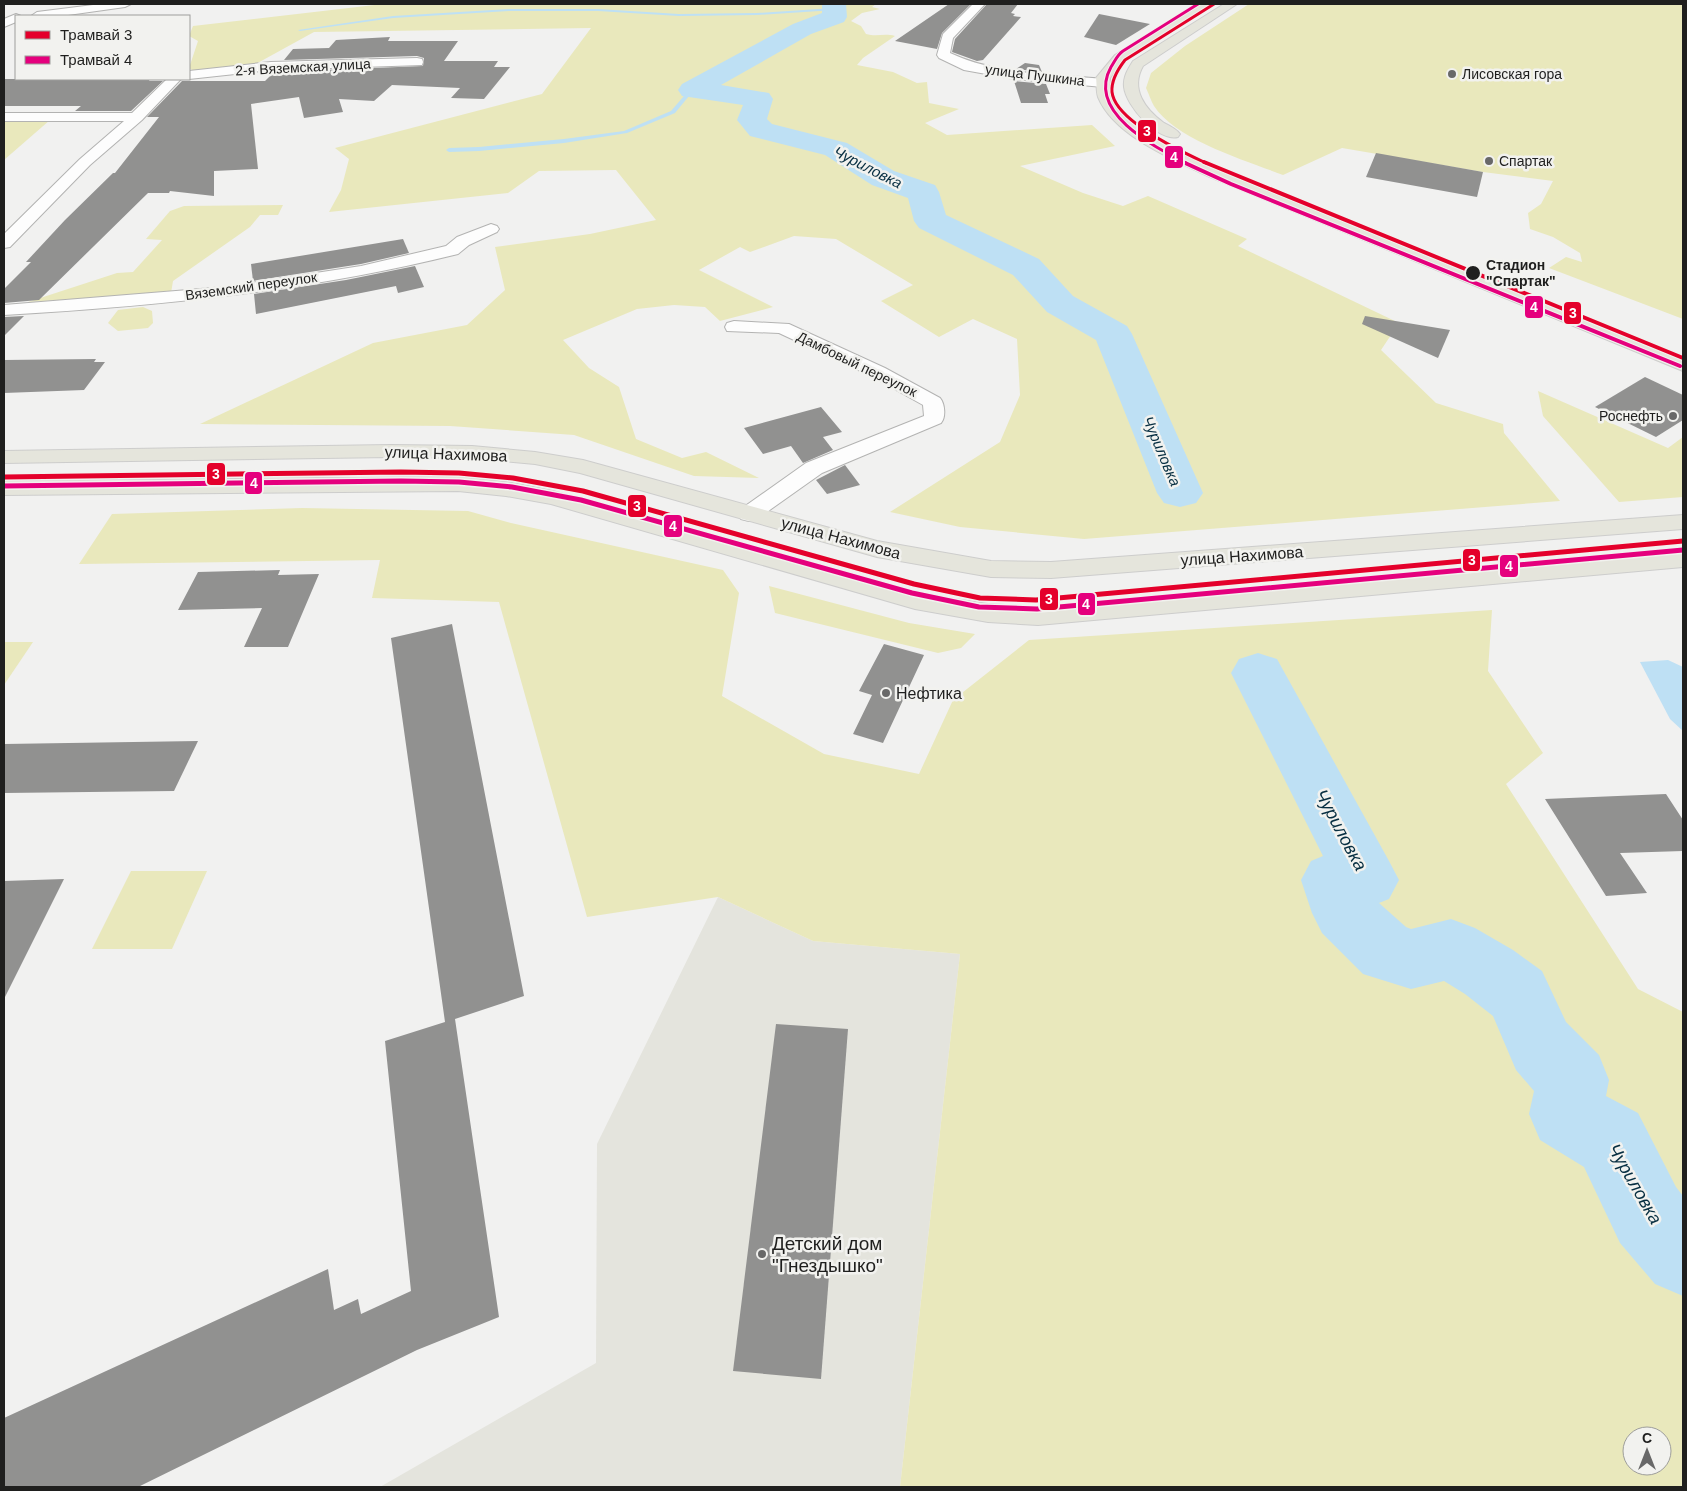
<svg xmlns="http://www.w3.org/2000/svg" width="1687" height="1491" font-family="Arial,sans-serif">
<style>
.built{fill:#e4e4dd}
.green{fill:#e9e8bc;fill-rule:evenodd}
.water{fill:#bee0f4}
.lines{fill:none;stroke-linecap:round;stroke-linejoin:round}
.stream{fill:#bee0f4;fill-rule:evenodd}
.river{fill:#bee0f4;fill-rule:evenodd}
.building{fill:#919190}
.minor-casing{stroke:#b3b3b2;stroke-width:2}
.major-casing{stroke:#cdcdcc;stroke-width:2}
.minor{fill:#fdfdfd;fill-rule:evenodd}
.major{fill:#e5e5dc;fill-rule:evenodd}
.tram-1-far2-casing{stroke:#f2f2ef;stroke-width:5}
.tram-1-far1-casing{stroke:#f2f2ef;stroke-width:6}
.tram-1-casing{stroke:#f2f2ef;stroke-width:8}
.tram-2-far2-casing{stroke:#f2f2ef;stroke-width:5}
.tram-2-far1-casing{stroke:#f2f2ef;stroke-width:6}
.tram-2-casing{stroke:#f2f2ef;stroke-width:8}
.tram-1-far2{stroke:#e4002b;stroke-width:3}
.tram-1-far1{stroke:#e4002b;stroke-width:4}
.tram-1{stroke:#e4002b;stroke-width:5}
.tram-2-far2{stroke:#e5007d;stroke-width:3}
.tram-2-far1{stroke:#e5007d;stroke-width:4}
.tram-2{stroke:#e5007d;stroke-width:5}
.poi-dot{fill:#686868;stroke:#f2f2ef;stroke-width:2}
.stop-dot{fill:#1f1f1e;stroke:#f2f2ef;stroke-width:2}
.labels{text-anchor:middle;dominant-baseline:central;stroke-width:5;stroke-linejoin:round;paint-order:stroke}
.far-street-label{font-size:14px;fill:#1f1f1e;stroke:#f2f2ef}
.far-poi-label{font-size:14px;fill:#1f1f1e;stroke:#f2f2ef;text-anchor:start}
.far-stop-label{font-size:14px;font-weight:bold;fill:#1f1f1e;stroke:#f2f2ef;text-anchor:start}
.far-water-label{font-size:15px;font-style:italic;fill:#072f42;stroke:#f2f2ef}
.street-label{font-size:16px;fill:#1f1f1e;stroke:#f2f2ef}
.poi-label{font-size:16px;fill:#1f1f1e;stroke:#f2f2ef;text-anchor:start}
.water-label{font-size:18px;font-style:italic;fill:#072f42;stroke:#f2f2ef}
.near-poi-label{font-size:19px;fill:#1f1f1e;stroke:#f2f2ef;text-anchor:start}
.line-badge{stroke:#f2f2ef;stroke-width:2}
.badge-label{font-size:14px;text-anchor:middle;font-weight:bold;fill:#fff}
</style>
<rect width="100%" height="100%" fill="#f1f1f0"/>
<path class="built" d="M718,897L813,941L960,954L900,1487H380L596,1363L597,1144Z"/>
<g class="green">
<path d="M383,4H876L872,7L880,9L862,13L851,21L861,26L866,34C877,37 884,33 895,36L863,58L857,65L893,72L917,83L927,82L929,103L959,109L925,123L947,135L1092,125L1115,146L1020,166L1083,193L1123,206L1148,196L1247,239L1238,246L1399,323L1381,350L1436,403L1503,424L1504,433L1560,501L1084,539L960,527L890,512L1000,442L1020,395L1017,339L973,319L939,337L881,301L913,285L836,239L794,236L750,252L740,247L699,270L773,307L720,321L705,307L674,305L637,309L563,340L589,368L619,387L636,439L682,458L706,452L759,478L694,476L574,435L450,426L200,424L373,343L467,325L505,290L495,247L590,234L656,220L616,170L539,171L508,193L329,212L341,190L349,159L335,148L542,94L591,28L314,32L252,66L195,72L189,68L198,41L189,36L193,26Z"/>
<path d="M1249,4H1683V319L1549,268L1566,257L1582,262L1580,253L1553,237L1530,229L1528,213L1541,204L1553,181L1483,172L1342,148L1283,175C1247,161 1176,140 1154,106C1151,101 1149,94 1146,88L1151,73L1185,46Z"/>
<path d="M50,119V120L4,160V120Z"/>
<path d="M283,205L278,215H260L250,227L173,281L171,293L28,302L117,273L133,272L162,240L146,239L170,211L184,206Z"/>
<path d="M143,307L152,311L153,323L148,328L118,331L108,323L118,310Z"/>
<path d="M1538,391L1668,448L1683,437V497L1619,502L1543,416Z"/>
<path d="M302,508L468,511L511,523L723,570L739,593L722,696L824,754L919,774L953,700L1029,640L1492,610L1488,671L1543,753L1506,784L1638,989L1683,1012V1487H900L960,954L813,941L718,897L587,917L499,602L372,598L380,560L79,564L112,514ZM1632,1436H1662V1466H1632Z"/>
<path d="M769,586L909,623L975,634L961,648L938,653L775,613Z"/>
<path d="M4,642H33L4,685Z"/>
<path d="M131,871H207L172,949H92Z"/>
</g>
<path class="water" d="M1668,660L1683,667V731L1670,719L1640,662Z"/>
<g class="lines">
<g class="stream">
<path d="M834,8L835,10L757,15L679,16L598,11H509L393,18L300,31L298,30L393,16L509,9H598L679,14L757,13Z"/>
<path d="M690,89L694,90L675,113L627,133L564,143L479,151L449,152L446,150L449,148L479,147L564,139L624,131L671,111Z"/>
</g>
<g class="river">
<path d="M822,4H846L847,17L844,22L811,34L721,85L769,93L773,99L767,119L772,124L847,143L894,171L935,185L939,192L946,215L1039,259L1073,296L1127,326L1132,334L1203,493L1196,503L1180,507L1164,503L1157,493L1096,340L1047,312L1013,275L919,228L914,221L908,198L872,185L825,155L750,136L737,120L743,105L682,96L678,90L682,84L793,24L822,13Z"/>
<path d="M1258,653L1277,659L1389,861L1399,880L1389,899L1379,903L1406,927L1411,929L1451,919L1475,928L1513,950L1542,971L1566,1022L1599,1055L1609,1080L1606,1096L1638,1113L1676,1187L1683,1196V1296L1655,1284L1620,1243L1584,1167L1540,1140L1529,1114L1534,1091L1516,1070L1493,1016L1465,994L1444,981L1411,989L1363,974L1322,933L1312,913L1301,880L1311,861L1323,856L1231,673L1239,659Z"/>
</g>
</g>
<g class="building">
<path d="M949,4H971L942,33L937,49L895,41Z"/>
<path d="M987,4H1018L1011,13L1015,14L1013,16L1021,17L983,60L977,61L952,52L955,39Z"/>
<path d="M1099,14L1150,24L1116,45L1084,37Z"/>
<path d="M390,37L388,41H458L444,61H498L494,67H510L484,99L451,98L460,88L392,85L374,101L339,99L343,112L304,118L299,97L251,104L258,169L214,171V196L170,191L169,193H148L39,300L4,303V289L31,262H26L65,220L113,173H115L159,117H147L182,81H265L274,72L423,66L424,58L417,56L284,60L293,49L329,48L336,40Z"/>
<path d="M1025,63L1039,65L1042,72L1016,69Z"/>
<path d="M4,79H150L149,81H163L131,111H75L81,106H4Z"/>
<path d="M1014,81L1046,84L1050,94H1045L1048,103H1021Z"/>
<path d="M1376,153L1483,172L1477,197L1366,177Z"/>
<path d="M403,239L409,253L361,264L253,281L251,264Z"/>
<path d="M415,266L424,287L398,293L396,286L256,314L254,294L346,280Z"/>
<path d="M24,316L4,336V317Z"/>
<path d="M1365,316L1450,330L1438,358L1362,324Z"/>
<path d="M96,359L94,362H105L84,390L4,393V360Z"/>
<path d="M1645,377L1683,395V420L1656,437L1595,407Z"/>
<path d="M821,407L842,432L823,437L833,450L803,463L791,446L763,454L744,428Z"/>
<path d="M845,465L860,485L827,494L816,480Z"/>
<path d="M280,570L278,575L319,574L288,647H244L262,608L178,610L198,572Z"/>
<path d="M452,624L524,996L455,1019L499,1317L417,1350L138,1487H4V1418L328,1269L334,1310L358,1299L361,1314L411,1291L385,1041L445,1022L391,638Z"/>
<path d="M884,644L924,655L883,743L853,734L872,695L859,691Z"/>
<path d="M198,741L174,791L4,793V744Z"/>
<path d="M1666,794L1683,820V851L1620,853L1647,893L1606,896L1545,799Z"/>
<path d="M64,879L4,999V881Z"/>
<path d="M776,1024L848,1029L821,1379L733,1371Z"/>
</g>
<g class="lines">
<g class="minor-casing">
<g id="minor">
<path d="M101,4H131L125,7L61,16H31L37,12Z"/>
<path d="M973,4H985L953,38L950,53C997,75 1052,74 1103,79L1110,83L1103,87L1014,79L964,70L939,58L937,55L943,34Z"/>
<path d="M16,14L21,16H16V22L4,27V19Z"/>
<path d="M417,58L422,59L423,62L422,65L271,70L189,79H188L189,71L271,62Z"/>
<path d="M167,79H181L142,120L90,165L10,247L4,248V234L80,159L124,121H4V113H132Z"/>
<path d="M491,224L497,226L499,229L497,232L469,245L458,254C309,291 157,306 4,315V305L225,287L361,266L446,246L457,237Z"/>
<path d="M734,321L789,324L885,368L940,398C945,404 946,417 941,423L822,473L757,519L749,521L741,519L738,514L741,509L806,463L924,416L923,405L871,376L779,333L727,331L725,327L727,323Z"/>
</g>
</g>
<g class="major-casing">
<g id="major">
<path d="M1198,4H1212L1123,61L1110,78C1110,85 1109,92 1112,98C1127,132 1188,155 1220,171L1683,358V371L1210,177C1174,160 1114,136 1098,97C1096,91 1097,84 1096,78L1115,55Z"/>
<path d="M1224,4H1237L1143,66C1130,89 1145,109 1164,123C1170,126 1176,129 1180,134L1178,137C1158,142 1126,106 1124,87C1123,77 1128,69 1133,61Z"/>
<path d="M391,445L472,446L535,452L583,460L877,541L991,561L1051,562L1683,515V529L1051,578L991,577L877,557L580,473L535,464L472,458L391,457L4,463V451Z"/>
<path d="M458,477L506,482L553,491L915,593L988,604L1038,607L1683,551V567L1038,625L988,622L915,609L551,504L506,496L458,491L4,495V481Z"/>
</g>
</g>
<use href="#minor" class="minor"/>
<use href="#major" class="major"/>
<g class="tram-1-far2-casing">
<path id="tram-1-far2" d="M1206,163C1182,152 1115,121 1112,92C1111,80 1118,69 1125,60L1214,4"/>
</g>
<g class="tram-1-far1-casing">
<path id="tram-1-far1" d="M1204,162L1683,358"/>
</g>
<g class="tram-1-casing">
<path id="tram-1" d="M4,477L401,472L459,473L513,478L583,491L914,584L980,598L1036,600L1683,541"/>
</g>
<g class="tram-2-far2-casing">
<path id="tram-2-far2" d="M1186,163C1153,146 1086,112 1111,67C1115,61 1117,55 1123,51L1198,4"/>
</g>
<g class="tram-2-far1-casing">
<path id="tram-2-far1" d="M1183,162L1231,184L1680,366"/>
</g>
<g class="tram-2-casing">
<path id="tram-2" d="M4,486L401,481L459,482L512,487L581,500L912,593L979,607L1037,609L1683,550"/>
</g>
<use href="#tram-1-far2" class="tram-1-far2"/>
<use href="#tram-1-far1" class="tram-1-far1"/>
<use href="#tram-1" class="tram-1"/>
<use href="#tram-2-far2" class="tram-2-far2"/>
<use href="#tram-2-far1" class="tram-2-far1"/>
<use href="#tram-2" class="tram-2"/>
</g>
<g class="poi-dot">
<circle cx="1452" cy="74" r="5"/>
<circle cx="1489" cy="161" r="5"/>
<circle cx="1673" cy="416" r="5"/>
<circle cx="886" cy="693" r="5"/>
<circle cx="762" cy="1254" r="5"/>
</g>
<circle class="stop-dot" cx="1473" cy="273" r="8"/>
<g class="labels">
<g class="far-street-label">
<text transform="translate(303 67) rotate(-3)">2-я Вяземская улица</text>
<text transform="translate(1035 75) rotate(7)">улица Пушкина</text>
<text transform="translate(251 286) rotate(-8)">Вяземский переулок</text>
<text transform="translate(857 364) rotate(26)">Дамбовый переулок</text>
</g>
<g class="far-poi-label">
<text x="1462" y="74">Лисовская гора</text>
<text x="1499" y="161">Спартак</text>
<text x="1663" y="416" text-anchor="end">Роснефть</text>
</g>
<g class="far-stop-label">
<text x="1486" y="265">Стадион<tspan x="1486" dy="16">"Спартак"</tspan></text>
</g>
<g class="far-water-label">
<text transform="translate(868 167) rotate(27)">Чуриловка</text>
<text transform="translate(1162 451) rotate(67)">Чуриловка</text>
</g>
<g class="street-label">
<text transform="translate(446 454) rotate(2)">улица Нахимова</text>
<text transform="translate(841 538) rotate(15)">улица Нахимова</text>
<text transform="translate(1242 556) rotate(-4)">улица Нахимова</text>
</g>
<g class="poi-label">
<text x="896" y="693">Нефтика</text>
</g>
<g class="water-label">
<text transform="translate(1341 830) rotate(62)">Чуриловка</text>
<text transform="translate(1635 1184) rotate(60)">Чуриловка</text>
</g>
<g class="near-poi-label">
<text x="772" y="1243">Детский дом<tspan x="772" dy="22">"Гнездышко"</tspan></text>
</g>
</g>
<g class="line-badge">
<rect x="1137" y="119" width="20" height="24" rx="5" fill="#e4002b"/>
<rect x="1164" y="145" width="20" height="24" rx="5" fill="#e5007d"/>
<rect x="1524" y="295" width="20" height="24" rx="5" fill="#e5007d"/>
<rect x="1563" y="301" width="19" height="24" rx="5" fill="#e4002b"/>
<rect x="206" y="462" width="20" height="24" rx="5" fill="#e4002b"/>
<rect x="244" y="471" width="19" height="24" rx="5" fill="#e5007d"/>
<rect x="627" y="494" width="20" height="24" rx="5" fill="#e4002b"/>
<rect x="663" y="514" width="20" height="24" rx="5" fill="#e5007d"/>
<rect x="1462" y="548" width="19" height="24" rx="5" fill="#e4002b"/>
<rect x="1499" y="554" width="20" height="24" rx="5" fill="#e5007d"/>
<rect x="1039" y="587" width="20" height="24" rx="5" fill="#e4002b"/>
<rect x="1077" y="592" width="19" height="24" rx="5" fill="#e5007d"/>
</g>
<g class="badge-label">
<text x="1147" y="136">3</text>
<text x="1174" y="162">4</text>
<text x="1534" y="312">4</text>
<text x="1573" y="318">3</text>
<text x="216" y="479">3</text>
<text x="254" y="488">4</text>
<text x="637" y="511">3</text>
<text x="673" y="531">4</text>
<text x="1472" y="565">3</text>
<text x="1509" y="571">4</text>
<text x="1049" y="604">3</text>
<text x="1086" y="609">4</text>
</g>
<rect width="1687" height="1491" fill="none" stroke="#1f1f1e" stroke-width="10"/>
<rect x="15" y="15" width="175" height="65" fill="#f2f2ef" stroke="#9e9e9b"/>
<rect x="25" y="31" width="25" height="8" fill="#e4002b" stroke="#9e9e9b"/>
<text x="60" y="40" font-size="15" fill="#1f1f1e">Трамвай 3</text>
<rect x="25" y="56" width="25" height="8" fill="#e5007d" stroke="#9e9e9b"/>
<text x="60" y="65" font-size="15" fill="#1f1f1e">Трамвай 4</text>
<g transform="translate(1647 1451)"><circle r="24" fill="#f2f2ef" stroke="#9e9e9b"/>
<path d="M0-4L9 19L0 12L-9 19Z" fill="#686868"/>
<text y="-8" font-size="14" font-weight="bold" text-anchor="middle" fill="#1f1f1e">С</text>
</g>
</svg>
